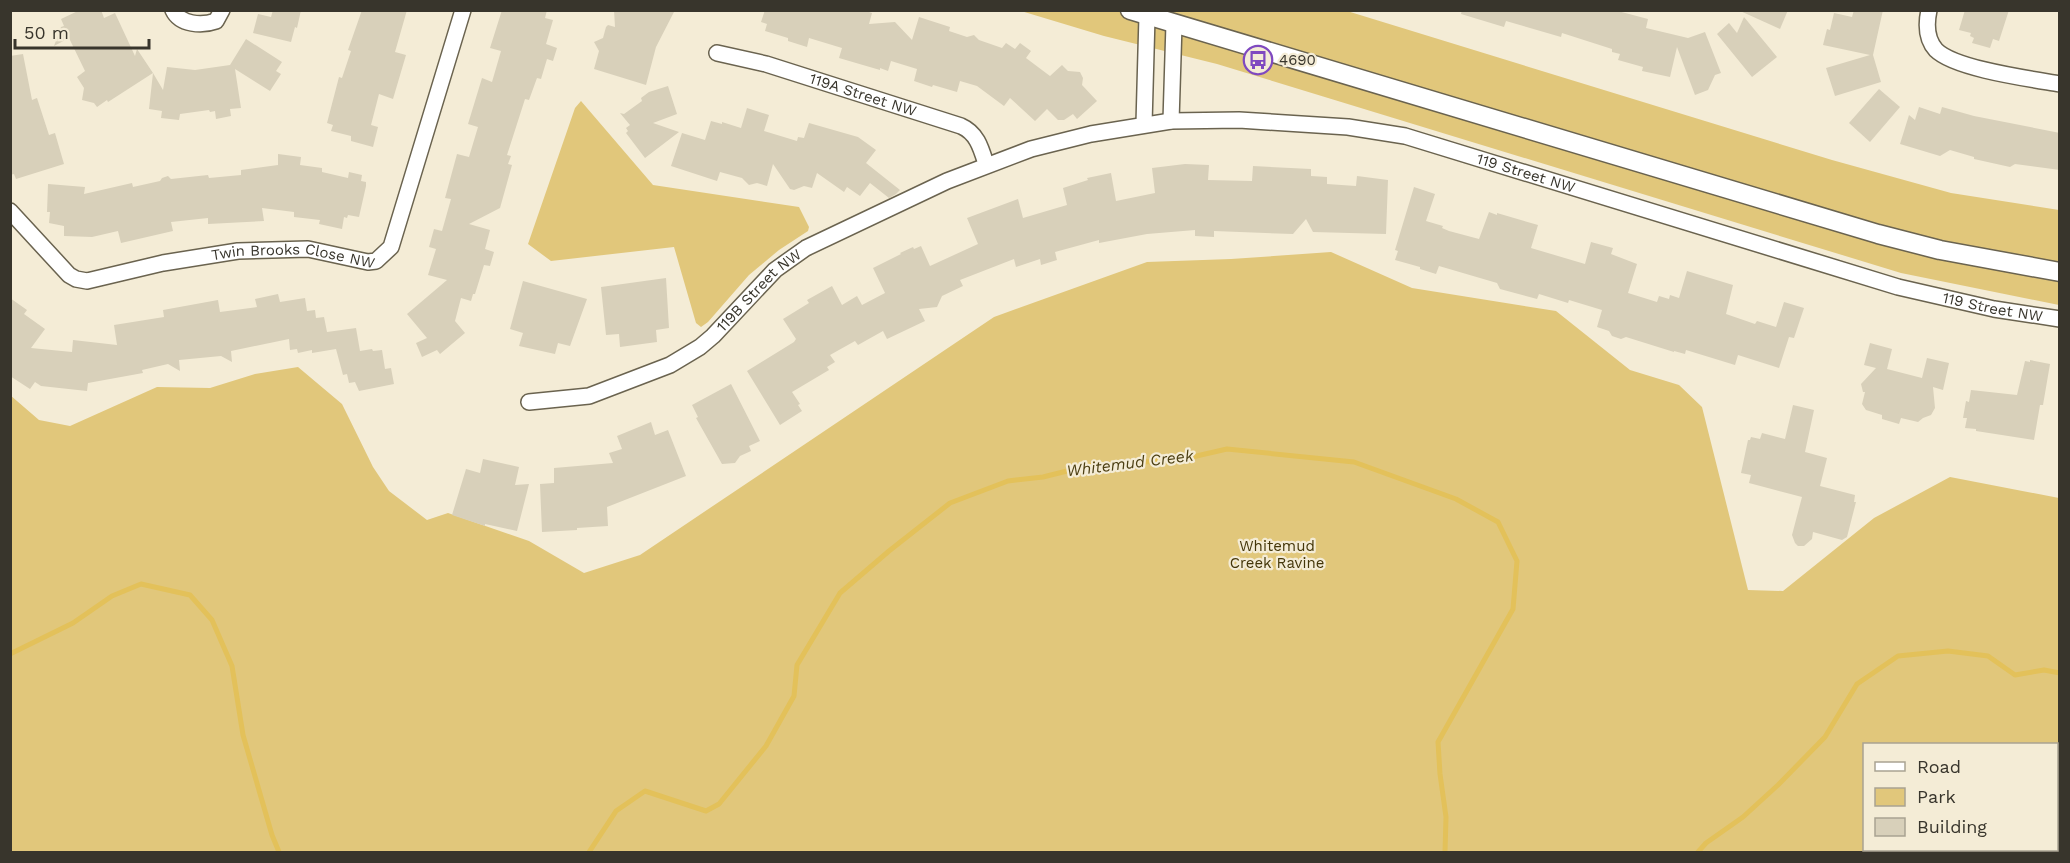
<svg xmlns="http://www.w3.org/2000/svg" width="2070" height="863" font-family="'Work Sans',sans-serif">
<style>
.green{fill:#e1c77b;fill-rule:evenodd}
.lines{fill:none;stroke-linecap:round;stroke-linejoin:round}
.stream{stroke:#e3c15a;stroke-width:5}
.building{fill:#d8d0ba}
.minor-casing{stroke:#6a634f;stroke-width:18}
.tertiary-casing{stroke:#6a634f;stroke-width:21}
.minor{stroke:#fff;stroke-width:15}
.tertiary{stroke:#fff;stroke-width:18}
.labels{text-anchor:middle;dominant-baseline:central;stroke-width:4.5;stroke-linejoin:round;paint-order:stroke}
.poi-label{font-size:15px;fill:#38352c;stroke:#f4ecd6;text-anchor:start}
.street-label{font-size:15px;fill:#38352c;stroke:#f4ecd6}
.park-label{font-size:15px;fill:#443609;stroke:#f4ecd6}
.water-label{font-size:16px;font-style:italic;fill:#4b3e12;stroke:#f4ecd6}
</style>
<rect width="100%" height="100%" fill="#f4ecd6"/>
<g class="green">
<path d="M1021,11H1347L1832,160L1951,193L2059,210V305L1901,273L1217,64L1104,36Z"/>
<path d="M581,101L653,185L799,207L809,227L808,231L779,250L749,275L708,322L701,327L696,323L674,247L551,261L528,244L575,108Z"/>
<path d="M1331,252L1412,288L1556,311L1630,370L1679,385L1702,407L1748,590L1783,591L1874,518L1950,477L2059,498V852H11L10,395L39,420L70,426L157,387L210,388L255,374L298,367L342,404L373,467L389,491L427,520L448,513L529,541L584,573L640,555L994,317L1147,262L1231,259ZM1864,744H2056V850H1864Z"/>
</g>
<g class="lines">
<g class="stream">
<path d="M10,654L73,623L112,596L141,584L190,595L212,620L232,666L243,735L272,835L279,852"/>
<path d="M589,852L616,811L645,791L706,811L719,804L766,746L794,696L797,665L840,593L889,551L950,503L1008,481L1043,477L1091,465L1179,460L1227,449L1354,462L1456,499L1498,522L1517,561L1513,609L1438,742L1440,774L1446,817L1445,852"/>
<path d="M1698,852L1706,843L1743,817L1778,785L1825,737L1857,684L1898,656L1948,651L1988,656L2015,675L2044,670L2060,673"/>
</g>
</g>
<g class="building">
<path d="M80,10H101L104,18L115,13L135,56L137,49L153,73L108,102L107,100L97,107L94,103L82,100L84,88L77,77L85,71L69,38L54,46L61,27L64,26L61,19Z"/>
<path d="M273,10H301L297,28L295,27L291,42L253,33L258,14L271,17Z"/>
<path d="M362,10H407L395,52L406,55L393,99L379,94L371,125L378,127L373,147L351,141V136L331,131L333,125L327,123L339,77L342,78L351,51L348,50Z"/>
<path d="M502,10H547L545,18L553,20L546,44L557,48L553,61L547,59L541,79L537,78L529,100L525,99L507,155L511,156L508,164L512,165L500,208L469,224L490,230L485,249L494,252L490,266L484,265L475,294H473L471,301L461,298L455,321L465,333L440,354L437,350L422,357L416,343L427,338L407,314L447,280L428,275L436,249L429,247L434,229L442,231L451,199L445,198L457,154L469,157L478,127L468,124L482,78L492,82L501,51L490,48Z"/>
<path d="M614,10H675L656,47L646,85L594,69L599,51L594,42L603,38L606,27L608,25L615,27Z"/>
<path d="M765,10H863L872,13L869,24L895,22L912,40L919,17L950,27L949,31L967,37L974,35L979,40L1002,48L1006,43L1015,49L1020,43L1031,51L1026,58L1050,76L1062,65L1068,71L1080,72L1083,78L1082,85L1097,101L1077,119L1073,114L1064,120H1058L1047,109L1035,121L1010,98L1004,106L977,86L960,81L957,92L933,85L932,87L914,81L917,69L891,61L888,71L880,68V70L839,58L842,48L809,38L807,47L788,41V38L765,31L767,24L761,22Z"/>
<path d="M1462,10H1614L1648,19L1646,28L1688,38L1705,32L1721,73L1715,75L1708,90L1695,95L1677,47L1670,77L1642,71L1643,67L1618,60L1620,54L1612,52V49L1562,33L1561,37L1506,21L1504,27L1461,14Z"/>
<path d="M1738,10H1788L1780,29Z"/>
<path d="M1854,10H1883L1873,55L1881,82L1835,96L1826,68L1870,55L1823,45L1827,29L1830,30L1834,13L1852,17Z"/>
<path d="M1965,10H2009L1999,41L1993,39L1990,48L1972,43L1974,38L1970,36L1971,33L1959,30Z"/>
<path d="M1744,17L1777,57L1752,77L1717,34L1729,23L1737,33Z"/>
<path d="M246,39L282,62L276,71L281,74L270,91L235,69L241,108L230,109L231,116L216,119L215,111L210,112L209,110L180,114L179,120L161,118L162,111L149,109L153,73L163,90L167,67L195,70L230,65Z"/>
<path d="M23,54L32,100L37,98L49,135L55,133L64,164L16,179L14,174L10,175V56Z"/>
<path d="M668,86L677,114L653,123L679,132L645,158L626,133L628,131L626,128L630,125L620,113L624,114L642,101L641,98L649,92Z"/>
<path d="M1879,89L1900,107L1870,142L1849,123Z"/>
<path d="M1919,107L1940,114L1942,107L1974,116L2060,133V170L2015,164L2010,167L1974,159V157L1950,150L1940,156L1900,144L1909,115L1915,120Z"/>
<path d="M747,108L769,115L764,131L797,141L798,137L804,138L809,123L858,137L876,150L866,163L900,190L896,194L889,198L870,183L860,196L847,187L844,192L817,173L812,188L804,186L794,190L790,189L773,164L767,186L757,183L749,185L742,178L720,172L717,181L671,166L682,133L705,140L711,121L722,124V122L741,128Z"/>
<path d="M278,154L301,157L300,165L322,168V172L348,178L349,172L362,175L361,181L366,182V186L359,217L348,215L347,218L344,217L342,229L319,224L320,220L294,217V212L262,208L264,221L208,224V218L171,222L173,231L121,243L118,231L92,237L64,236V226L49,223L50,212H47L48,184L85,187L84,194L132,183L133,187L160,181L162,178L168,176L171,179L208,175L209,178L241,175V170L278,165Z"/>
<path d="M1185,164L1209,165L1208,180L1252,181L1253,166L1311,169V176L1327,177V184L1356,186L1357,176L1388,180L1386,234L1313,232L1306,219L1293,234L1214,231V237L1195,236V230L1147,234L1099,243V240L1055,252L1057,260L1041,265L1040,259L1016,267L1014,259L960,280L963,286L942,296L937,307L919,309L925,321L887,339L883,331L858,345L855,341L830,355L835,362L827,367L829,370L792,392L800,404L798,405L802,411L780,425L747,371L794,342L796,339L783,319L809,303L807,300L832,286L842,305L857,296L862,305L885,293L873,268L901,254L900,253L913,247L914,249L921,246L930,266L978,244L967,218L1018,199L1023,218L1067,205L1063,188L1088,180L1087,178L1111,173L1116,201L1155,193L1152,168Z"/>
<path d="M1414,187L1435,194L1426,221L1443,226L1442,228L1449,231L1479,239L1489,212L1497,215V213L1538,225L1531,248L1585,264L1591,242L1613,248L1611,254L1637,264L1628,293L1657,302L1659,296L1669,299L1670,295L1679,298L1687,271L1733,285L1726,314L1755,324L1757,321L1776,327L1784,302L1804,308L1794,338L1789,337L1779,368L1738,355L1735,365L1686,350L1685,354L1674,351V352L1626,337L1621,339L1612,336L1609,331L1597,327L1602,310L1569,300L1568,303L1539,294L1537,299L1500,289L1497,283L1439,266L1436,274L1420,269V267L1395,260L1398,251L1395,250Z"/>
<path d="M666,278L669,328L656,330L657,342L620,347L619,334L606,335L601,287Z"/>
<path d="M523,281L587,299L570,346L558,343L555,354L519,346L523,333L510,329Z"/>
<path d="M278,294L280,302L305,298L307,311L315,310L316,318L324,317L327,332L356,328L360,351L372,349L373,351L382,350L385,369L391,368L394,384L359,391L355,382L349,383L347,374L343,375L336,349L312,353V350L298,353L297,349L290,350L289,339L231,351L232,362L221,356L179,360L180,371L168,364L142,370L143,373L88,383L87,391L41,386L35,382L30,389L10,376V298L27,310L24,314L45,329L31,348L72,352L73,340L117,345L114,325L164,317L163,310L218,300L220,312L257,307L255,299Z"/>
<path d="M1870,343L1892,349L1887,369L1922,378L1927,358L1949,363L1943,390L1933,387L1935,408L1931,415L1923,418L1918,422L1901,418L1899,424L1882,419V415L1866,410L1862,404L1865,392H1863L1861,384L1876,368L1864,365Z"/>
<path d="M2030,360L2050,364L2043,405H2040L2034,440L1976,431V429L1965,428L1967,418H1963L1966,401L1969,402L1971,390L2017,395L2025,361L2030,362Z"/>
<path d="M731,384L760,441L749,446L751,451L740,456L735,463L722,464L696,418L698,417L692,405Z"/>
<path d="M1793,405L1814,410L1805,452L1827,458L1820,486L1855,495L1854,502H1856L1847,537L1842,540L1813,532L1812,539L1804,546H1798L1795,543L1792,535L1802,497L1749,483L1751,475L1741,473L1748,440H1750L1751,437L1760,439L1762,433L1785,439Z"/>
<path d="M651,422L655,435L668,430L686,476L607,507L608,526L577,528V530L542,532L540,484L554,483V468L613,463L609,453L622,449L617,436Z"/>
<path d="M483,459L519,467L515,485L529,484L517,531L485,524V526L452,515L466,469L480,473Z"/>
</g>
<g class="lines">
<g class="minor-casing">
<g id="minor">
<path d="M173,10C180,25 202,26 216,21L222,10"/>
<path d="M1929,10C1926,24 1926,39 1936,50C1955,69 2031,79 2060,84"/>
<path id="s1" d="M717,53L766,64L961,126C977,133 981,148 986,164"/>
<path d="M1171,121L1174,24"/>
<path d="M1144,124L1147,16"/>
<path id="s2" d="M10,211L69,275L76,279L87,281L163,263L238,251L308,249L368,262L376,261L391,247L463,10"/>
<path id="s3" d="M529,402L589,396L670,365L700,347L713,336L775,270L806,248L947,181L1031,149L1091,134L1171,121L1239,120L1348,127L1405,136L1898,287L1994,309L2060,319"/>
</g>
</g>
<g class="tertiary-casing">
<path id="tertiary" d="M1130,10L1878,234L1940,250L2060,272"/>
</g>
<use href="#minor" class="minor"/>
<use href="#tertiary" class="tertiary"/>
</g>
<defs>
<g id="bus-ring" transform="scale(1.5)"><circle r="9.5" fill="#f4ecd6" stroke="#7f49c0" stroke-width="1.5"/><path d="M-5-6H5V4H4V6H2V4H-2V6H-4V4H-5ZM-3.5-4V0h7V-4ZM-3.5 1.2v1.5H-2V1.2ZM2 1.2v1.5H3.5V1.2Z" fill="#7f49c0"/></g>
</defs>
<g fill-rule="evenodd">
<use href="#bus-ring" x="1258" y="60"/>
</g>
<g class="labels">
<g class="poi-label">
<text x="1279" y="60">4690</text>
</g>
<g class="street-label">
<text stroke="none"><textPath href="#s1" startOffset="152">119A Street NW</textPath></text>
<text stroke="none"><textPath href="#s3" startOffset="1078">119 Street NW</textPath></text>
<text stroke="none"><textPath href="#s2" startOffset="316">Twin Brooks Close NW</textPath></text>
<text stroke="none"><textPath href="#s3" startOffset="264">119B Street NW</textPath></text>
<text stroke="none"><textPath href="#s3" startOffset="1564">119 Street NW</textPath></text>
</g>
<g class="park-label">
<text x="1277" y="546">Whitemud<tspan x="1277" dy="17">Creek Ravine</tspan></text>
</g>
<g class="water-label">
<text transform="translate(1130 463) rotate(-7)">Whitemud Creek</text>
</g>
</g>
<rect width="2070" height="863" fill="none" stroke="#38352c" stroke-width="24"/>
<rect x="1863" y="743" width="195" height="108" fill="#f4ecd6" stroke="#a9a392" stroke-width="1.5"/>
<rect x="1875" y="762" width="30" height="9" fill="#ffffff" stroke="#a9a392" stroke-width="1.5"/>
<text x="1917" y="773" font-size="18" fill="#38352c">Road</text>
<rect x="1875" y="788" width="30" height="18" fill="#e1c77b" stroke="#a9a392" stroke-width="1.5"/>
<text x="1917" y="803" font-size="18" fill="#38352c">Park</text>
<rect x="1875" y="818" width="30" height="18" fill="#d8d0ba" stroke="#a9a392" stroke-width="1.5"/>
<text x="1917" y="833" font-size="18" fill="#38352c">Building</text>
<path d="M15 39v9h134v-9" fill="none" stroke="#38352c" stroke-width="3"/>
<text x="24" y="39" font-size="18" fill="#38352c" stroke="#f4ecd6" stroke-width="4.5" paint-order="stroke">50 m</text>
</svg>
